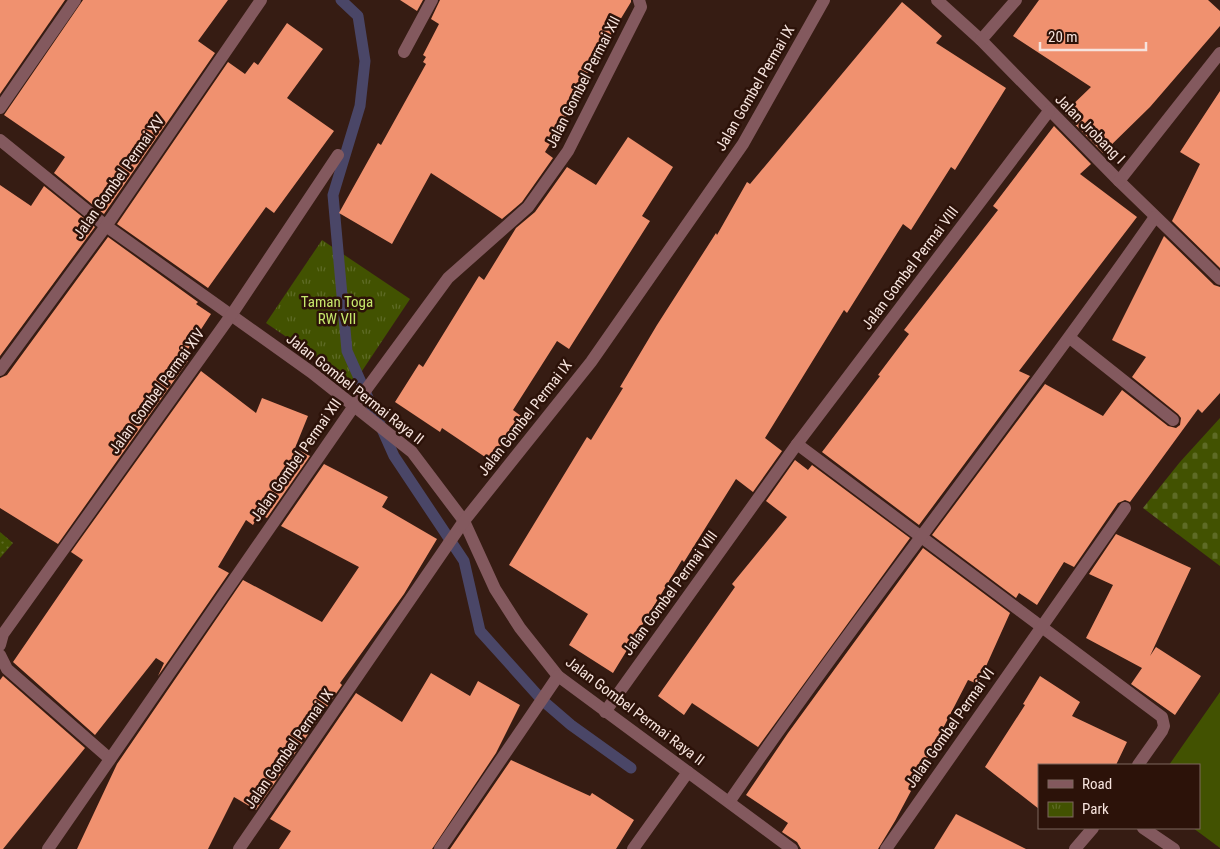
<svg xmlns="http://www.w3.org/2000/svg" width="1220" height="849" font-family="'Roboto Condensed',sans-serif">
<style>
.grass{fill:url(#grass-dots)}
.cemetery{fill:url(#cemetery-stones)}
.park{fill:url(#park-tufts)}
.pitch{fill:#425201}
.lines{fill:none;stroke-linecap:round;stroke-linejoin:round}
.stream{stroke:#4a4667;stroke-width:11}
.building{fill:#f0916f}
.minor{stroke:#83595e;stroke-width:12}
.labels{text-anchor:middle;dominant-baseline:central;stroke-width:5;stroke-linejoin:round;paint-order:stroke}
.street-label{font-size:15px;fill:#f6e3dd;stroke:#2c1209}
.park-label{font-size:15px;fill:#c6e76b;stroke:#2c1209}
</style>
<defs>
<pattern id="grass-dots" width="8" height="8" patternUnits="userSpaceOnUse" patternTransform="scale(1.25)"><rect width="8" height="8" fill="#425201"/><path d="M2 2h.1M6 6h.1" fill="none" stroke="#5e6b26" stroke-width="1.8" stroke-linecap="round"/></pattern>
<pattern id="cemetery-stones" width="16" height="16" patternUnits="userSpaceOnUse" patternTransform="scale(1.25)"><rect width="16" height="16" fill="#425201"/><path d="M2 7V4a2 2 0 0 1 4 0v3zM10 15v-3a2 2 0 0 1 4 0v3z" fill="#5e6b26"/></pattern>
<pattern id="park-tufts" width="24" height="20" patternUnits="userSpaceOnUse" patternTransform="scale(1.25)"><rect width="24" height="20" fill="#425201"/><path d="M3 7l-1-3M5 7V3M7 7l1-3M15 17l-1-3M17 17v-4M19 17l1-3" fill="none" stroke="#5e6b26"/></pattern>
</defs>
<rect width="100%" height="100%" fill="#361c13"/>
<path class="grass" d="M0,532L13,543L0,558Z"/>
<path class="cemetery" d="M1220,418V566L1143,508L1180,462Z"/>
<path class="park" d="M322,240L410,299L354,383L266,323Z"/>
<path class="pitch" d="M1220,692V848L1193,828H1199V765H1169Z"/>
<g class="lines">
<path class="stream" d="M341,0L358,16L365,61L360,106L333,195L347,351L394,456L464,561L480,631L542,700L571,725L631,768"/>
</g>
<g class="building">
<path d="M0,0H65L0,94Z"/>
<path d="M83,0H228L198,41L215,53L104,214L54,173L65,157L4,115Z"/>
<path d="M400,0H423L417,11Z"/>
<path d="M440,0H631V2L575,94L579,96L545,152L553,158L522,202L502,219L431,173L392,244L339,213L378,143L381,145L426,64L423,62L426,57L423,55L439,24L431,19Z"/>
<path d="M1039,0H1208L1220,11V26L1150,107L1103,153L1064,113L1091,87L1013,36Z"/>
<path d="M902,2L942,36L936,43L1006,88L955,170L951,167L911,230L903,224L847,313L844,310L765,438L782,451L753,492L736,479L684,562L682,560L613,673L569,645L588,614L509,565L587,437L591,440L623,388L620,387L657,325L716,233L717,235L747,182L750,184Z"/>
<path d="M287,23L323,49L287,98L334,131L274,213L266,207L208,288L117,224L228,62L245,74L254,62L258,65Z"/>
<path d="M1220,91V268L1172,221L1200,164L1180,152Z"/>
<path d="M1054,126L1091,164L1080,174L1137,217L1019,371L1030,376L919,525L822,452L880,376L878,375L909,334L904,330L998,210L993,206Z"/>
<path d="M628,137L673,167L642,216L650,221L569,349L557,341L513,410L521,416L491,461L442,428L440,432L395,402L419,364L423,367L479,276L484,280L516,228L535,212L567,167L596,185Z"/>
<path d="M0,185L31,206L44,186L95,227L0,356Z"/>
<path d="M1164,236L1214,285L1220,287V393L1202,413L1198,409L1130,502L1125,500L1118,503L1074,567L1064,562L1037,605L1019,593L1016,598L932,535L1045,384L1103,416L1122,390L1168,426L1176,428L1180,425L1181,418L1178,414L1132,377L1146,357L1112,340Z"/>
<path d="M108,237L198,302L196,304L211,314L183,357L188,361L58,544L0,508V378L7,375Z"/>
<path d="M201,371L256,413L262,398L308,416L295,448L310,456L267,518L259,514L253,525L246,520L218,567L229,573L158,676L164,663L156,658L95,735L13,662L83,560L71,552Z"/>
<path d="M795,460L808,470L812,465L910,538L758,747L692,703L684,715L658,696L735,587L732,584L787,517L766,501Z"/>
<path d="M324,464L388,497L382,507L437,539L404,594L340,683L342,685L256,810L234,797L208,849H77L117,764L243,580L322,622L359,567L281,526Z"/>
<path d="M1116,534L1191,568L1150,656L1156,647L1201,676L1175,715L1131,684L1142,668L1086,638L1113,585L1089,574Z"/>
<path d="M923,548L1010,613L978,684L968,680L923,767L908,789L911,791L895,821L878,849H801L797,842L782,832L788,823L746,795L788,733Z"/>
<path d="M431,673L470,696L478,681L520,705L496,753L432,849H279L291,831L270,819L356,693L402,722Z"/>
<path d="M3,676L85,748L3,849H0V680Z"/>
<path d="M1040,676L1080,702L1072,716L1127,742L1116,765H1039V809L985,767L1025,705L1023,704Z"/>
<path d="M511,760L590,796L592,793L634,820L616,849H450Z"/>
<path d="M956,814L1026,849H934Z"/>
</g>
<g class="lines">
<g class="minor">
<path d="M937,0L981,40L1119,181L1220,279"/>
<path d="M981,40L1016,0"/>
<path d="M404,52L432,0"/>
<path d="M0,108L75,0"/>
<path d="M0,140L106,226L311,372L412,452L464,521L495,589L520,628L558,676L792,849"/>
<path d="M1119,181L1220,53"/>
<path d="M1070,338L1173,420"/>
<path d="M0,370L106,226L261,0"/>
<path d="M797,444L1162,717L1164,726L1162,731L1138,765"/>
<path d="M0,645L3,634L232,314L338,155"/>
<path d="M0,655L7,669L110,759"/>
<path d="M605,712L797,444L1049,111"/>
<path d="M729,802C866,603 1017,415 1155,217"/>
<path d="M1143,828L1174,849"/>
<path d="M48,849L354,406L448,278L528,207L568,151L641,7L639,0"/>
<path d="M239,849L464,521L591,362L743,144L824,0"/>
<path d="M440,849L558,676"/>
<path d="M633,849L688,772"/>
<path d="M886,849L1125,508"/>
<path d="M1075,849L1093,828"/>
</g>
</g>
<g class="labels">
<g class="street-label">
<text transform="translate(583 82) rotate(-63)">Jalan Gombel Permai XII</text>
<text transform="translate(755 88) rotate(-60)">Jalan Gombel Permai IX</text>
<text transform="translate(1090 129) rotate(45)">Jalan Jrobang I</text>
<text transform="translate(119 177) rotate(-55)">Jalan Gombel Permai XV</text>
<text transform="translate(910 268) rotate(-53)">Jalan Gombel Permai VIII</text>
<text transform="translate(355 389) rotate(38)">Jalan Gombel Permai Raya II</text>
<text transform="translate(157 391) rotate(-54)">Jalan Gombel Permai XIV</text>
<text transform="translate(525 418) rotate(-52)">Jalan Gombel Permai IX</text>
<text transform="translate(296 460) rotate(-55)">Jalan Gombel Permai XII</text>
<text transform="translate(670 593) rotate(-54)">Jalan Gombel Permai VIII</text>
<text transform="translate(635 711) rotate(37)">Jalan Gombel Permai Raya II</text>
<text transform="translate(950 728) rotate(-55)">Jalan Gombel Permai VI</text>
<text transform="translate(289 749) rotate(-55)">Jalan Gombel Permai IX</text>
</g>
<g class="park-label">
<text x="337" y="302">Taman Toga<tspan x="337" dy="17">RW VII</tspan></text>
</g>
</g>
<rect x="1038" y="764" width="162" height="65" fill="#2c1209" stroke="#7d665e"/>
<rect x="1048" y="780" width="25" height="8" fill="#83595e" stroke="#7d665e"/>
<text x="1082" y="789" font-size="15" fill="#f6e3dd">Road</text>
<rect x="1048" y="802" width="25" height="15" fill="url(#park-tufts)" stroke="#7d665e"/>
<text x="1082" y="814" font-size="15" fill="#f6e3dd">Park</text>
<path d="M1040 42v8h106v-8" fill="none" stroke="#f6e3dd" stroke-width="2.5"/>
<text x="1048" y="42" font-size="15" fill="#f6e3dd" stroke="#2c1209" stroke-width="4" paint-order="stroke">20 m</text>
</svg>
